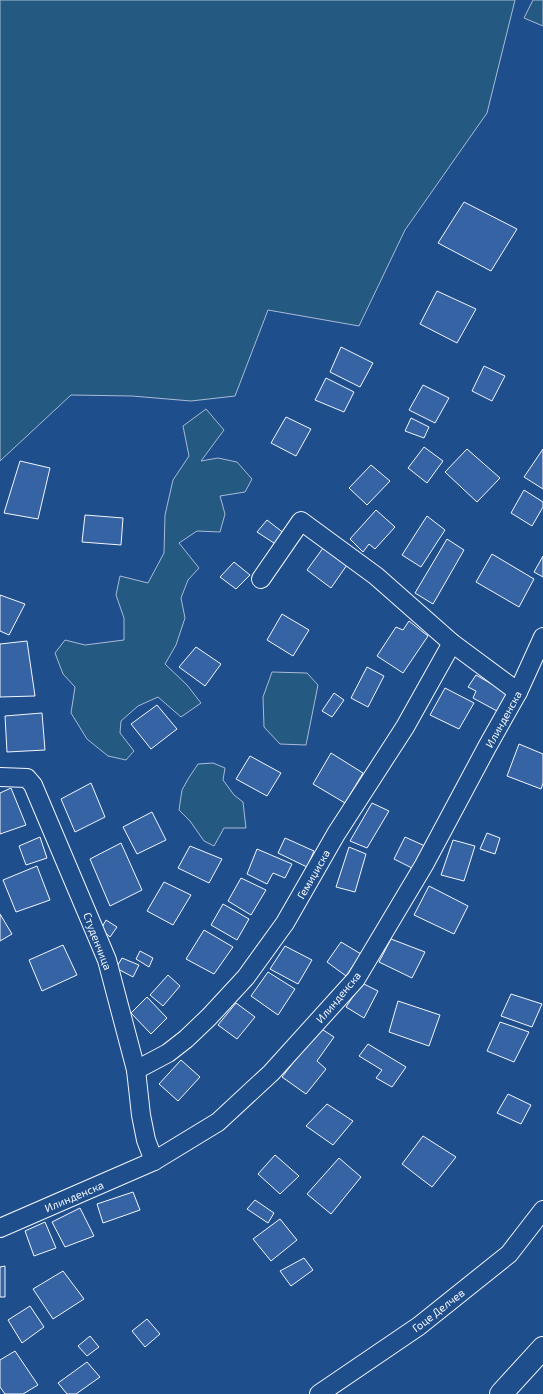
<svg xmlns="http://www.w3.org/2000/svg" width="543" height="1394" font-family="'Exo 2',sans-serif">
<style>
.green{fill:#245a82;stroke:#a8bbd7}
.building{fill:#3563a3;stroke:#f2f6ff}
.lines{fill:none;stroke-linecap:round;stroke-linejoin:round}
.minor-casing{stroke:#f2f6ff;stroke-width:20}
.primary-casing{stroke:#f2f6ff;stroke-width:24}
.minor{stroke:#1f4e8c;stroke-width:18}
.primary{stroke:#1f4e8c;stroke-width:22}
.labels{text-anchor:middle;dominant-baseline:central;stroke-width:3;stroke-linejoin:round;paint-order:stroke}
.street-label{font-size:11px;fill:#f2f6ff;stroke:#1f4e8c}
</style>
<rect width="100%" height="100%" fill="#1f4e8c"/>
<g class="green">
<path d="M0,0H515L487,113L405,230L359,326L268,310L235,396L191,401L132,396L71,395L0,461Z"/>
<path d="M533,0H543V26L524,18Z"/>
<path d="M206,409L224,430L201,461L218,458L237,462L252,479L245,492L220,496L225,514L220,532L197,531L179,543L199,568L188,580L181,598L185,618L176,645L165,664L187,685L201,703L181,717L158,697L138,706L121,721L120,733L134,751L126,760L108,756L87,739L71,713L75,687L63,674L55,653L65,640L85,645L124,640V618L116,595L120,576L148,583L164,553L165,515L173,480L189,456L183,426Z"/>
<path d="M272,672L307,673L318,685L306,745L280,744L264,727L263,697Z"/>
<path d="M213,763L225,768L223,780L234,795L243,802L246,828H224L214,846L204,841L190,821L179,810L182,790L188,779L198,764Z"/>
</g>
<g class="building">
<path d="M464,202L517,229L491,271L438,243Z"/>
<path d="M437,291L476,309L457,343L420,324Z"/>
<path d="M341,347L373,363L360,387L330,372Z"/>
<path d="M484,366L505,376L492,401L472,391Z"/>
<path d="M326,378L354,392L344,412L315,400Z"/>
<path d="M423,385L449,398L435,423L409,410Z"/>
<path d="M286,417L311,429L296,456L271,443Z"/>
<path d="M411,418L429,427L424,438L405,431Z"/>
<path d="M424,447L443,461L427,483L408,468Z"/>
<path d="M467,449L500,478L477,502L445,472Z"/>
<path d="M543,449V489L524,477Z"/>
<path d="M20,461L50,468L38,519L4,513Z"/>
<path d="M371,465L390,481L367,505L349,488Z"/>
<path d="M524,490L543,502V507L532,526L511,513Z"/>
<path d="M376,510L395,527L375,549L369,544L363,552L350,539Z"/>
<path d="M85,515L123,518L121,545L82,542Z"/>
<path d="M427,516L445,530L421,567L402,555Z"/>
<path d="M267,520L285,534L277,545L257,532Z"/>
<path d="M447,539L464,550L433,604L415,593Z"/>
<path d="M326,544L349,562L331,588L307,570Z"/>
<path d="M492,554L534,579L519,607L476,582Z"/>
<path d="M543,556V577L534,572Z"/>
<path d="M234,562L250,575L236,589L220,577Z"/>
<path d="M0,595L25,604L9,635L0,631Z"/>
<path d="M282,614L309,630L293,656L267,640Z"/>
<path d="M409,621L428,636L403,673L377,656L396,627L403,630Z"/>
<path d="M27,641L35,696L0,697V644Z"/>
<path d="M196,647L221,664L205,686L179,667Z"/>
<path d="M367,667L384,676L368,707L351,698Z"/>
<path d="M476,675L509,694L497,711L473,698L476,691L468,687Z"/>
<path d="M445,688L474,703L459,729L430,715Z"/>
<path d="M334,693L344,700L332,717L322,711Z"/>
<path d="M157,705L177,729L151,749L131,724Z"/>
<path d="M42,713L45,750L7,752L5,716Z"/>
<path d="M519,744L543,754V783L541,789L507,776Z"/>
<path d="M331,753L363,773L345,803L313,784Z"/>
<path d="M250,756L281,773L267,796L236,779Z"/>
<path d="M91,783L105,817L75,832L61,799Z"/>
<path d="M11,788L26,825L0,834V793Z"/>
<path d="M372,803L389,811L367,848L350,841Z"/>
<path d="M152,812L166,840L137,854L123,827Z"/>
<path d="M487,833L500,838L495,854L480,849Z"/>
<path d="M40,837L47,858L26,865L19,846Z"/>
<path d="M405,837L425,846L414,869L394,859Z"/>
<path d="M285,838L314,851L307,867L278,853Z"/>
<path d="M453,840L475,846L464,881L441,875Z"/>
<path d="M121,843L142,890L110,906L90,859Z"/>
<path d="M190,846L222,859L209,883L178,868Z"/>
<path d="M349,847L366,854L355,892L336,887Z"/>
<path d="M257,849L292,864L285,878L273,873L267,884L247,874Z"/>
<path d="M37,866L50,900L16,912L3,880Z"/>
<path d="M241,878L266,890L251,915L228,901Z"/>
<path d="M164,882L191,895L173,925L147,911Z"/>
<path d="M429,886L468,906L454,934L414,915Z"/>
<path d="M223,904L249,919L237,940L211,925Z"/>
<path d="M0,914L12,934L0,941Z"/>
<path d="M106,920L117,927L110,937L101,929Z"/>
<path d="M204,930L233,947L214,974L186,959Z"/>
<path d="M391,939L425,952L412,978L379,962Z"/>
<path d="M341,942L361,954L346,976L327,962Z"/>
<path d="M63,945L77,975L42,991L29,960Z"/>
<path d="M285,946L312,960L298,984L270,969Z"/>
<path d="M140,951L153,958L149,967L136,959Z"/>
<path d="M122,958L139,965L133,977L116,968Z"/>
<path d="M268,972L295,989L278,1015L251,996Z"/>
<path d="M168,975L180,986L163,1006L150,995Z"/>
<path d="M362,983L378,991L364,1018L346,1007Z"/>
<path d="M511,994L542,1004L532,1027L501,1016Z"/>
<path d="M147,997L167,1018L151,1034L131,1013Z"/>
<path d="M398,1001L440,1015L429,1046L389,1032Z"/>
<path d="M236,1003L255,1017L237,1039L218,1025Z"/>
<path d="M500,1022L529,1032L514,1062L487,1051Z"/>
<path d="M320,1028L334,1037L317,1061L326,1069L306,1094L282,1077Z"/>
<path d="M368,1044L406,1067L392,1087L376,1078L382,1070L359,1056Z"/>
<path d="M181,1060L200,1077L178,1101L159,1084Z"/>
<path d="M508,1094L531,1105L521,1124L497,1113Z"/>
<path d="M327,1104L353,1121L333,1145L306,1126Z"/>
<path d="M423,1136L456,1157L432,1187L402,1164Z"/>
<path d="M275,1155L299,1176L280,1194L258,1174Z"/>
<path d="M339,1158L361,1177L331,1214L307,1194Z"/>
<path d="M133,1192L140,1210L103,1223L97,1204Z"/>
<path d="M255,1200L274,1213L268,1223L247,1209Z"/>
<path d="M80,1208L94,1236L65,1247L52,1222Z"/>
<path d="M280,1219L297,1240L271,1261L253,1239Z"/>
<path d="M45,1222L56,1248L34,1256L25,1231Z"/>
<path d="M304,1258L313,1270L291,1286L280,1271Z"/>
<path d="M5,1266V1297H0V1267Z"/>
<path d="M63,1271L84,1299L53,1319L33,1289Z"/>
<path d="M30,1306L44,1327L22,1343L8,1320Z"/>
<path d="M147,1319L160,1334L145,1347L132,1331Z"/>
<path d="M90,1336L99,1347L87,1356L78,1346Z"/>
<path d="M15,1351L38,1385L23,1394H5L0,1387V1360Z"/>
<path d="M87,1362L100,1377L76,1394H67L58,1383Z"/>
</g>
<g class="lines">
<g class="minor-casing">
<g id="minor">
<path d="M261,579L301,521L376,576L452,643L518,692"/>
<path d="M0,777L27,778L33,785L107,960L136,1070L141,1115L146,1140L154,1161"/>
<path d="M136,1070L168,1053L186,1039L209,1017L246,977L285,923L336,834L405,727L452,643"/>
<path d="M0,1228L154,1161L218,1122L271,1073L356,979L424,865L487,747L518,692L543,637"/>
<path d="M319,1394L419,1326L509,1254L543,1210"/>
</g>
</g>
<g class="primary-casing">
<path id="primary" d="M501,1394L543,1348"/>
</g>
<use href="#minor" class="minor"/>
<use href="#primary" class="primary"/>
</g>
<g class="labels">
<g class="street-label">
<text transform="translate(503 719) rotate(-61)">Илинденска</text>
<text transform="translate(313 874) rotate(-60)">Гемиџиска</text>
<text transform="translate(98 941) rotate(69)">Студенчица</text>
<text transform="translate(338 997) rotate(-50)">Илинденска</text>
<text transform="translate(74 1196) rotate(-23)">Илинденска</text>
<text transform="translate(438 1310) rotate(-38)">Гоце Делчев</text>
</g>
</g>
</svg>
